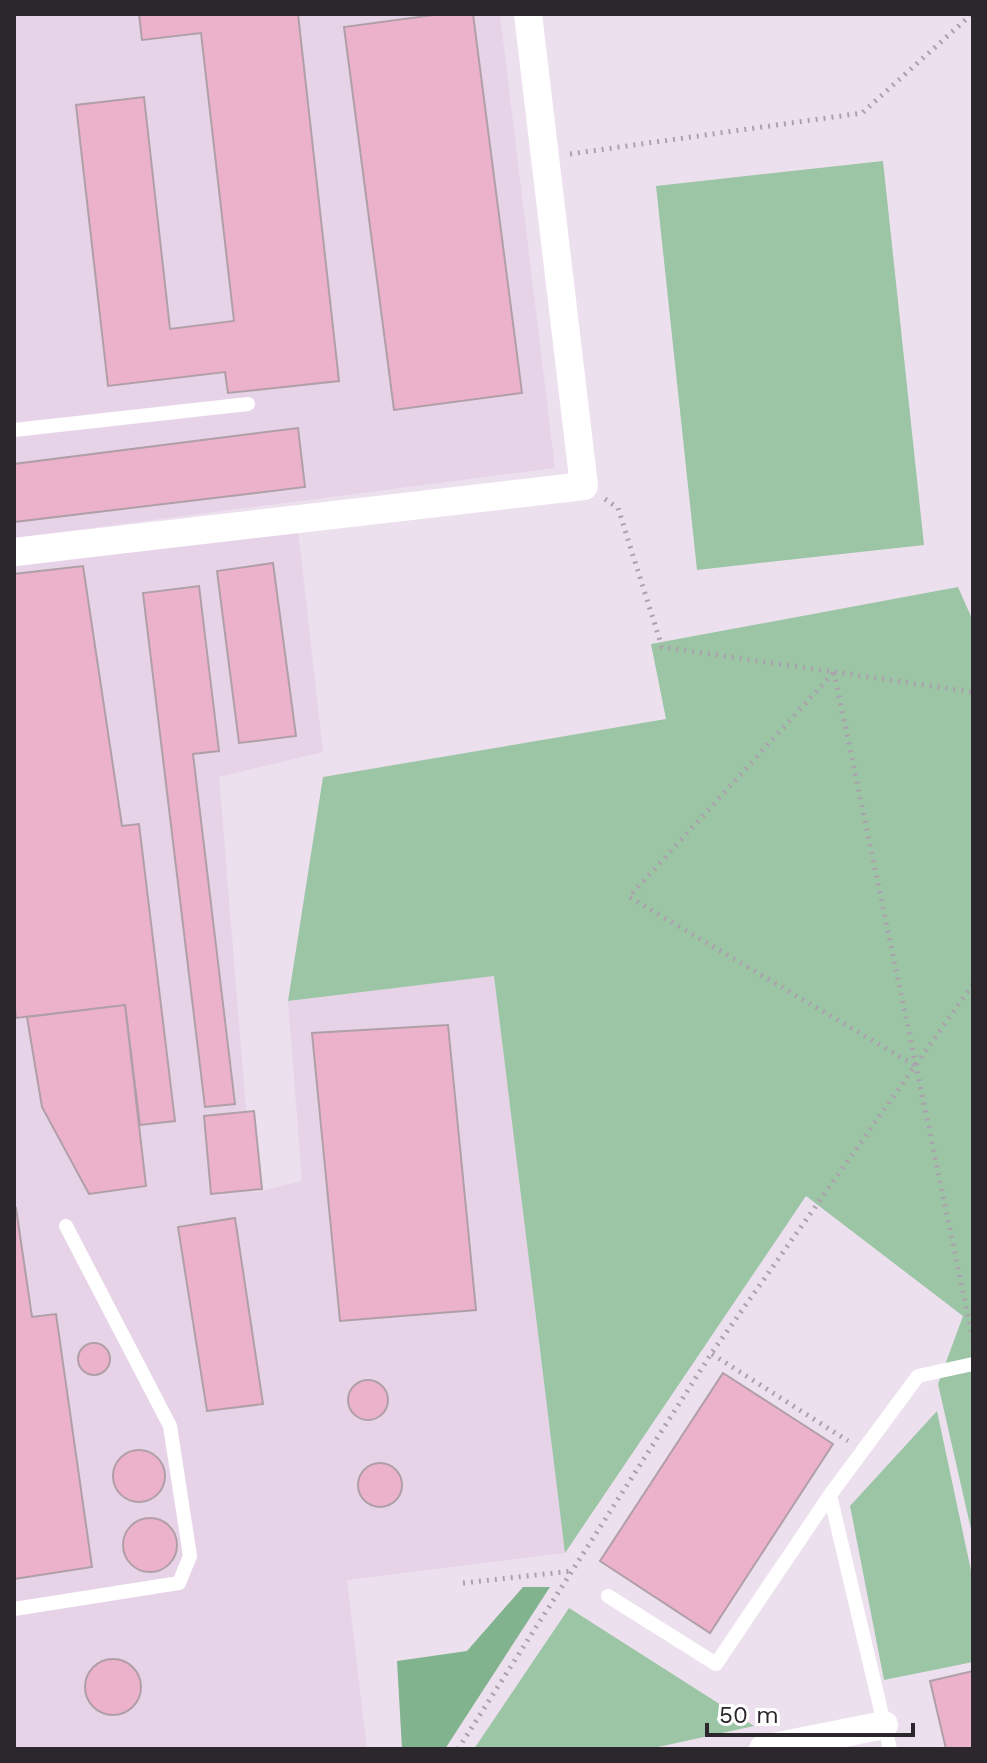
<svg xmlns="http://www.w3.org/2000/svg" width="987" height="1763" font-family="'Work Sans',sans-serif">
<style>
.built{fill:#e6d3e7}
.green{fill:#9cc5a6}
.forest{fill:#81b38f}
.building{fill:#ecb2cc;stroke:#b19fa7;stroke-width:2}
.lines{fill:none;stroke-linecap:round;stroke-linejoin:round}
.path{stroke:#aba1ac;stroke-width:5;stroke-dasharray:2 6;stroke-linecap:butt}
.service{stroke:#fff;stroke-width:14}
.minor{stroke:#fff;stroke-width:28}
</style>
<rect width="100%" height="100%" fill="#ede0ee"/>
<g class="built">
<path d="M14,14H500L555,468L14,538Z"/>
<path d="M298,530L323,752L219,777L253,1193L302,1181L288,1001L494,976L565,1553L347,1580L367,1749H14V567Z"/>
</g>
<g class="green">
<path d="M883,161L924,545L697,570L656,186Z"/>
<path d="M958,587L973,621V1538L938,1384L963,1316L806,1196L565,1553L494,976L288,1001L323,777L666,719L651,644Z"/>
<path d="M937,1411L973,1580V1662L884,1680L850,1506Z"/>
<path d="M569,1608L754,1726L649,1749H474Z"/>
</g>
<path class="forest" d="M523,1587H550L445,1749H402L397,1661L467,1651Z"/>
<g class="building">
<path d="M139,14H298L339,381L228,393L225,372L108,386L76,105L144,97L170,329L234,321L201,33L142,40Z"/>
<path d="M441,14H473L522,393L394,410L344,27Z"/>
<path d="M298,428L305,487L14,522V464Z"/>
<path d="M273,563L296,736L239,743L217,571Z"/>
<path d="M83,566L122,826L139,824L175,1121L140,1125L125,1005L16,1018L14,1000V574Z"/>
<path d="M199,586L219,751L193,754L235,1104L205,1107L143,593Z"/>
<path d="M125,1005L146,1186L89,1194L42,1107L27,1017Z"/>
<path d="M448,1025L476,1310L340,1321L312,1033Z"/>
<path d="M254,1111L262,1189L211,1194L204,1116Z"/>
<path d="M16,1208L32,1317L56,1314L92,1567L14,1579V1209Z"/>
<path d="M235,1218L263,1404L207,1411L178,1227Z"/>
<circle cx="94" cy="1359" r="16"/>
<path d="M723,1373L833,1444L710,1633L600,1561Z"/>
<circle cx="368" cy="1400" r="20"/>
<circle cx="139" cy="1476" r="26"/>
<circle cx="380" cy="1485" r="22"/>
<circle cx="150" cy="1545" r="27"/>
<circle cx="113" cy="1687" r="28"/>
<path d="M973,1671V1749H946L930,1681Z"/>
</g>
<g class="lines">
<g class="path">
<path d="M570,154L862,113L972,14"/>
<path d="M605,499L618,508L662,647L973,692"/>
<path d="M834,672L973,1340"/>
<path d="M833,673L629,897L914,1065"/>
<path d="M712,1354L848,1441"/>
<path d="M463,1583L572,1571"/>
<path d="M458,1749L711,1354L973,984"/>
</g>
<g class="service">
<path d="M14,430L248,404"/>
<path d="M830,1495L890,1749"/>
<path d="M608,1596L716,1664L830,1495L918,1376L973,1364"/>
<path d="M14,1609L179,1583L190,1556L170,1426L66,1226"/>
</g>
<g class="minor">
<path d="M14,552L584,486L528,14"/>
<path d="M763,1749L884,1725"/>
</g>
</g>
<rect width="987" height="1763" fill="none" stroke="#2c272d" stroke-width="32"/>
<path d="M707 1723v12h206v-12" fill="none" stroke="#2c272d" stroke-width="4"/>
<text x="719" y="1723" font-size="24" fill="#2c272d" stroke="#ffffff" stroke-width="6" paint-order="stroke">50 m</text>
</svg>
